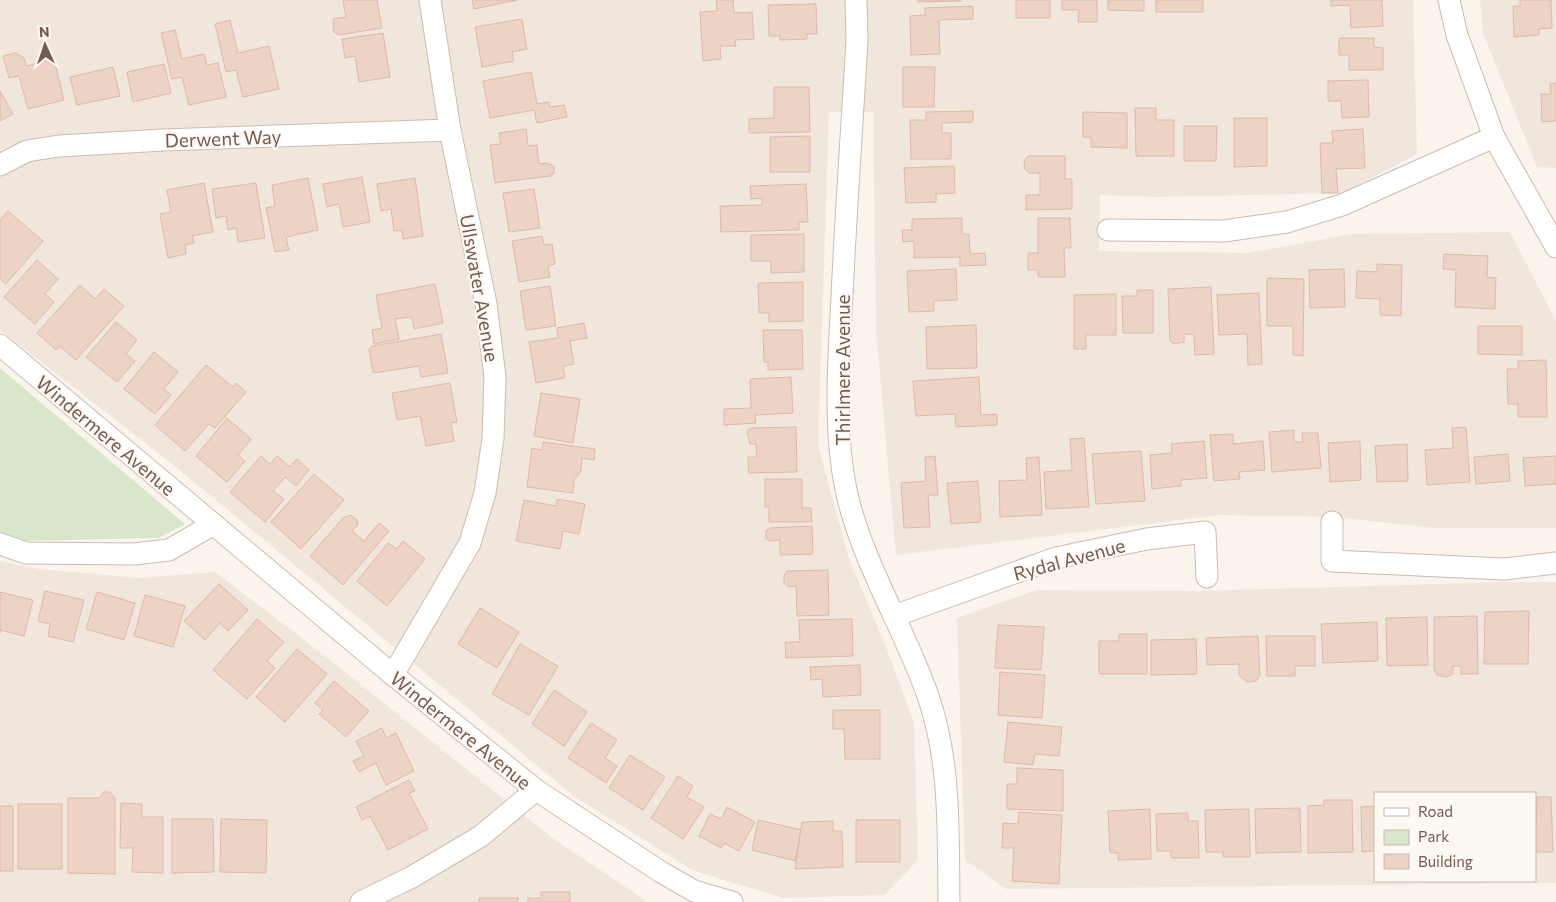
<svg xmlns="http://www.w3.org/2000/svg" width="1556" height="902" font-family="Commissioner,sans-serif">
<style>
.residential{fill:#f1e6db;fill-rule:evenodd}
.green{fill:#d8e7cb}
.building{fill:#edd3c6;stroke:#ddb9a9}
.lines{fill:none;stroke-linecap:round;stroke-linejoin:round}
.minor-casing{stroke:#ccbcb2;stroke-width:23}
.minor{stroke:#fff;stroke-width:21}
.labels{text-anchor:middle;dominant-baseline:central;stroke-width:4.5;stroke-linejoin:round;paint-order:stroke}
.street-label{font-size:19px;fill:#735b51;stroke:#fdf8f2}
</style>
<rect width="100%" height="100%" fill="#fbf4ec"/>
<g class="residential">
<path d="M0,0H1413L1417,154L1343,193L1157,197L1100,195L1099,251L1249,253L1351,234L1510,232L1556,321V528H1433L1335,517L1219,515L896,555L876,330L873,112H829L818,445L849,559L886,647L914,723L918,860L885,895L784,898L694,871L575,797L171,463L0,330Z"/>
<path d="M1480,0H1556V168L1537,167L1483,33Z"/>
<path d="M0,561L39,569L140,578L215,572L320,652L555,840L648,902H0Z"/>
<path d="M1506,582H1556V883L1006,889L965,860L957,618L1037,590L1198,591ZM1375,793H1535V881H1375Z"/>
</g>
<path class="green" d="M0,368L185,524L159,538L23,541L0,532Z"/>
<g class="building">
<path d="M343,0H377L382,28L339,35L334,32L333,19L346,17Z"/>
<path d="M472,0H517L474,9Z"/>
<path d="M716,0H733L734,13L752,12L754,39L735,40L736,46H720L721,59L703,61L700,12L717,11Z"/>
<path d="M918,0H961V1L918,2Z"/>
<rect x="1016" y="0" width="34" height="18"/>
<path d="M1062,0H1097V22H1078L1079,10H1062Z"/>
<path d="M1108,0H1144V11L1108,10Z"/>
<rect x="1156" y="0" width="47" height="12"/>
<path d="M1331,0H1382L1383,26L1351,28L1350,5L1331,6Z"/>
<path d="M1520,0H1551L1552,28L1539,29V35L1514,37L1513,6H1520Z"/>
<path d="M816,4L817,34H807V39L780,40V36H769L768,5Z"/>
<path d="M973,6V19L939,20L940,54L911,55L910,16L925,15V8Z"/>
<path d="M522,19L527,49L512,52L514,61L482,67L475,27Z"/>
<path d="M230,20L238,53L269,46L279,89L243,97L236,70L226,72L215,24Z"/>
<path d="M175,30L182,59L204,54L207,65L218,63L226,97L189,105L182,77L172,79L161,33Z"/>
<path d="M383,33L390,77L359,82L355,56L345,58L342,39Z"/>
<path d="M1339,38H1374V47L1383,48V70H1349V55H1339Z"/>
<path d="M15,53L24,58L26,66L54,59L64,100L28,109L19,76L9,78L3,56Z"/>
<path d="M164,64L171,93L133,102L127,72Z"/>
<path d="M113,67L120,96L77,105L70,77Z"/>
<path d="M903,67H935L934,107H903Z"/>
<path d="M531,72L537,104L549,102L550,107L564,105L567,117L537,123L534,110L490,118L483,81Z"/>
<path d="M1368,80L1369,117L1342,118L1341,101H1328V81Z"/>
<path d="M1550,83H1556V121L1542,122L1541,94H1551Z"/>
<path d="M774,87H809L810,132L749,133V119L774,118Z"/>
<path d="M0,91L13,114L0,121Z"/>
<path d="M1135,108H1156V120H1174V156H1136Z"/>
<path d="M973,111V122L942,123V133H951V159H911L910,120H926V112Z"/>
<path d="M1083,112L1127,113V148L1091,147V137H1083Z"/>
<path d="M1234,118H1267V166L1234,167Z"/>
<path d="M1184,126H1217L1216,161H1184Z"/>
<path d="M526,129L528,146L537,145L539,164L547,163L554,166V173L550,176L495,183L490,145L501,144L499,133Z"/>
<path d="M1363,129L1365,168L1336,169L1338,193H1322L1320,143H1333L1332,131Z"/>
<path d="M810,136V172H770V137Z"/>
<path d="M1028,156H1065V179H1072V209L1026,210V195H1040V173H1029L1025,169L1024,161Z"/>
<path d="M954,166L955,193L936,194V202L906,203L904,168Z"/>
<path d="M362,177L370,222L343,227L339,204L327,207L323,184Z"/>
<path d="M308,178L318,230L286,237L289,250L275,252L266,208L275,206L272,185Z"/>
<path d="M415,178L423,236L403,239L402,230L394,231L391,209L381,211L377,184Z"/>
<path d="M204,183L213,232L192,236L194,243L185,245L186,254L168,258L160,214L171,212L167,190Z"/>
<path d="M256,183L265,238L238,242L236,228L228,230L226,216L216,218L212,189Z"/>
<path d="M806,184L808,222H799V230L721,232L720,206L762,205V198L751,199L750,186Z"/>
<path d="M534,189L540,228L509,232L503,193Z"/>
<path d="M8,211L43,241L6,284L0,279V220Z"/>
<path d="M962,218V234H969L970,254L985,253L986,265L960,266V257L914,258V241L903,242L902,230H912V219Z"/>
<path d="M1038,218H1070L1071,248H1064L1065,277H1038V270H1028V253H1038Z"/>
<path d="M804,234V272L771,273V261H751V235Z"/>
<path d="M542,236L544,245L552,244L555,264L548,266L550,277L519,282L512,241Z"/>
<path d="M1444,254L1488,256L1487,277L1496,278L1495,309L1455,307L1456,270L1443,269Z"/>
<path d="M37,260L58,279L45,294L54,302L35,324L4,297Z"/>
<path d="M1377,264L1402,265L1401,316L1380,315V299L1356,298L1357,271L1377,272Z"/>
<path d="M956,269L957,300L934,301V311L909,312L907,271Z"/>
<path d="M1344,269L1345,307L1310,308L1309,270Z"/>
<path d="M1267,278L1304,279L1303,356L1293,355V326H1267Z"/>
<path d="M803,282V321L769,322V313H759L758,283Z"/>
<path d="M435,284L443,323L414,329L412,317L395,319L399,339L374,344L372,330L382,328L376,295Z"/>
<path d="M80,285L95,299L104,289L124,306L76,360L59,346L56,350L37,333Z"/>
<path d="M550,286L556,326L526,330L520,291Z"/>
<path d="M1211,287L1214,354L1195,355L1194,334H1184V342L1174,344L1170,341L1168,289Z"/>
<path d="M1137,290H1153V333H1123L1122,296H1137Z"/>
<path d="M1259,293L1262,364L1248,365L1247,334L1219,335L1217,295Z"/>
<path d="M1116,294V335H1086V349H1074V295Z"/>
<path d="M116,322L137,340L126,354L135,361L117,382L86,357Z"/>
<path d="M584,323L587,338L570,341L574,364L563,366L565,378L536,383L529,342L558,338L557,328Z"/>
<path d="M976,325L977,368L927,369L926,327Z"/>
<path d="M1478,326H1522V355L1478,354Z"/>
<path d="M763,330H802L803,369L768,370V362H764Z"/>
<path d="M441,334L448,373L421,377L419,366L373,373L369,349L372,346Z"/>
<path d="M154,352L178,372L164,389L171,395L155,414L124,389Z"/>
<path d="M1546,360L1547,417H1518V404H1508L1507,369H1518V361Z"/>
<path d="M206,365L233,387L236,383L246,392L215,428L209,424L185,451L155,425Z"/>
<path d="M791,377L793,413L755,415L756,423L724,425V409L751,408L750,379Z"/>
<path d="M979,377L981,415L997,414V425L956,427L955,414L916,416L913,381Z"/>
<path d="M450,383L457,422L451,423L454,441L426,446L420,416L397,420L392,393Z"/>
<path d="M541,393L580,399L573,443L534,436Z"/>
<path d="M227,418L251,439L238,455L245,461L227,482L196,456Z"/>
<path d="M796,427L797,472L749,473L748,457H757L756,444H750L747,431L751,428Z"/>
<path d="M1466,427L1470,482L1427,485L1425,450L1453,448L1452,428Z"/>
<path d="M1294,430V442H1303L1302,433H1318L1321,468L1272,472L1269,432Z"/>
<path d="M1233,434V444L1263,441L1265,470L1239,472L1240,479L1214,481L1210,435Z"/>
<path d="M1084,438L1089,507L1046,509L1044,472L1072,470L1070,439Z"/>
<path d="M1204,441L1207,478L1181,480V486L1152,489L1150,455L1172,453L1171,444Z"/>
<path d="M1360,441L1361,480L1330,482L1328,443Z"/>
<path d="M543,442L595,449L594,460L582,458L581,471L574,480L573,493L527,487L532,448L542,450Z"/>
<path d="M1407,444L1408,481L1377,482L1375,446Z"/>
<path d="M1141,451L1145,501L1096,504L1092,454Z"/>
<path d="M1508,454L1510,481L1476,484L1474,457Z"/>
<path d="M261,456L270,464L277,456L290,467L297,459L309,470L296,486L285,477L273,491L284,499L265,522L230,492Z"/>
<path d="M935,456L938,495H928L930,527L904,528L901,483L926,481L925,457Z"/>
<path d="M1556,456V484L1525,486L1523,458Z"/>
<path d="M1039,457L1042,515L1000,517L999,481L1027,480L1026,458Z"/>
<path d="M314,474L344,500L301,549L271,522Z"/>
<path d="M765,479H802V508H811L812,522H769V507H765Z"/>
<path d="M978,481L981,522L951,524L947,483Z"/>
<path d="M557,499L585,504L579,534L563,531L560,549L516,541L524,500L556,506Z"/>
<path d="M351,515L357,520L358,525L352,531L364,541L379,523L389,531L343,585L310,556L343,518Z"/>
<path d="M812,526L813,554L780,555V540L770,541L766,538V531L770,528Z"/>
<path d="M403,541L425,559L387,606L357,581L388,543L397,549Z"/>
<path d="M828,570L829,615L797,616L796,586L788,587L784,583V576L787,571Z"/>
<path d="M219,584L248,610L228,631L220,623L205,640L184,621Z"/>
<path d="M45,591L84,600L73,642L48,636L50,624L38,621Z"/>
<path d="M0,592L33,600L24,636L1,630L0,633Z"/>
<path d="M97,592L135,603L124,640L86,629Z"/>
<path d="M145,595L185,606L173,647L134,636Z"/>
<path d="M480,608L519,632L497,668L458,644Z"/>
<path d="M1529,611L1528,664H1484L1485,612Z"/>
<path d="M1477,616L1478,674H1461V666H1453V674L1447,677L1437,675L1434,669V617Z"/>
<path d="M1427,617L1428,665L1387,666L1386,618Z"/>
<path d="M257,619L284,642L267,661L275,668L247,699L213,670Z"/>
<path d="M852,619L853,656L786,658L785,642H800L799,620Z"/>
<path d="M1377,622L1378,661L1323,663L1321,624Z"/>
<path d="M998,625L1044,627L1041,670L995,668Z"/>
<path d="M1119,634H1147V674H1099V641H1119Z"/>
<path d="M1258,636L1260,676L1256,681L1248,682L1239,675V664L1207,665L1206,638Z"/>
<path d="M1266,636H1315V666H1295V676H1267Z"/>
<path d="M1196,639L1197,674L1151,675V640Z"/>
<path d="M520,644L558,666L529,715L492,694Z"/>
<path d="M297,649L327,674L285,722L256,697Z"/>
<path d="M860,665L861,695L823,697L822,679L811,680L810,667Z"/>
<path d="M1000,672L1045,675L1042,718L998,715Z"/>
<path d="M334,681L369,711L346,737L319,714L323,710L315,703Z"/>
<path d="M554,690L587,712L564,746L532,724Z"/>
<path d="M833,710H880V759H845L844,729H833Z"/>
<path d="M1008,722L1062,727L1059,756L1035,754L1033,765L1004,762Z"/>
<path d="M591,723L617,740L605,758L617,766L606,783L568,758Z"/>
<path d="M382,728L386,738L396,733L414,771L386,785L376,763L359,772L353,761L364,756L356,741Z"/>
<path d="M630,755L665,777L643,810L609,788Z"/>
<path d="M1017,768L1063,770V811L1007,809V784H1017Z"/>
<path d="M678,776L693,786L687,797L704,807L683,839L651,818Z"/>
<path d="M409,780L415,791L409,793L428,829L388,850L370,816L362,820L356,807Z"/>
<path d="M104,792H110L115,798V874L68,873V798H99Z"/>
<path d="M1537,797H1551L1553,852H1535Z"/>
<path d="M1324,800H1352L1353,852L1308,853V806L1324,805Z"/>
<path d="M121,803L142,804V817H163V873L132,872L133,848H120Z"/>
<rect x="18" y="804" width="44" height="65"/>
<rect x="0" y="806" width="13" height="65"/>
<path d="M1375,806V851L1362,852L1361,807Z"/>
<path d="M727,807L755,822L739,851L724,843L721,848L699,836L710,814L721,819Z"/>
<path d="M1300,808L1301,852L1256,853L1255,809Z"/>
<path d="M1150,809L1151,859L1118,860V853H1110L1108,811Z"/>
<path d="M1249,809L1250,857H1223V852H1206L1205,810Z"/>
<path d="M1019,812L1062,815L1059,884L1012,881L1014,848H1002L1003,823L1018,824Z"/>
<path d="M1188,813V821H1198L1199,858H1171V851H1157L1156,814Z"/>
<path d="M172,819H213L214,872L172,873Z"/>
<path d="M221,819L267,820L266,873L220,872Z"/>
<path d="M758,820L802,830L795,861L752,850Z"/>
<rect x="856" y="820" width="44" height="42"/>
<path d="M833,821V831H842L843,867L795,869L802,822Z"/>
<path d="M541,892H570V902H528V898H541Z"/>
<rect x="479" y="898" width="39" height="4"/>
</g>
<g class="lines">
<g class="minor-casing">
<g id="minor">
<path d="M856,0L857,40C852,125 846,211 842,296C839,360 833,427 846,490C862,563 904,627 928,696C951,762 948,833 949,902"/>
<path d="M1449,0L1457,35L1494,137L1556,247"/>
<path d="M0,165L27,151L59,146L163,140L450,130"/>
<path d="M1108,230L1224,231L1287,222L1342,205L1494,137"/>
<path d="M0,345L393,675L536,790L661,872L694,891L732,902"/>
<path d="M1332,522V561L1504,569L1556,563"/>
<path d="M0,544L26,553L134,554L169,550L212,525"/>
<path d="M894,616L1056,558L1147,539L1205,532L1207,577"/>
<path d="M393,675L470,543L485,493L493,439L495,377L486,304L450,130L430,0"/>
<path d="M361,902L412,877L481,836L536,790"/>
</g>
</g>
<use href="#minor" class="minor"/>
</g>
<g class="labels">
<g class="street-label">
<text transform="translate(223 138) rotate(-2)">Derwent Way</text>
<text transform="translate(480 288) rotate(80)">Ullswater Avenue</text>
<text transform="translate(842 370) rotate(-90)">Thirlmere Avenue</text>
<text transform="translate(106 435) rotate(40)">Windermere Avenue</text>
<text transform="translate(1069 559) rotate(-15)">Rydal Avenue</text>
<text transform="translate(461 730) rotate(39)">Windermere Avenue</text>
</g>
</g>
<rect x="1374" y="792" width="162" height="90" fill="#fdf8f2" stroke="#c6b9b2"/>
<rect x="1384" y="808" width="25" height="8" fill="#ffffff" stroke="#c6b9b2"/>
<text x="1418" y="817" font-size="15" fill="#735b51">Road</text>
<rect x="1384" y="830" width="25" height="15" fill="#d8e7cb" stroke="#c6b9b2"/>
<text x="1418" y="842" font-size="15" fill="#735b51">Park</text>
<rect x="1384" y="854" width="25" height="15" fill="#edd3c6" stroke="#c6b9b2"/>
<text x="1418" y="867" font-size="15" fill="#735b51">Building</text>
<g transform="translate(45 45) rotate(357)" stroke="#fdf8f2" stroke-width="4" paint-order="stroke">
<path d="M0-4L9 19L0 12L-9 19Z" fill="#735b51"/>
<text y="-8" font-size="14" font-weight="bold" text-anchor="middle" fill="#735b51">N</text>
</g>
</svg>
